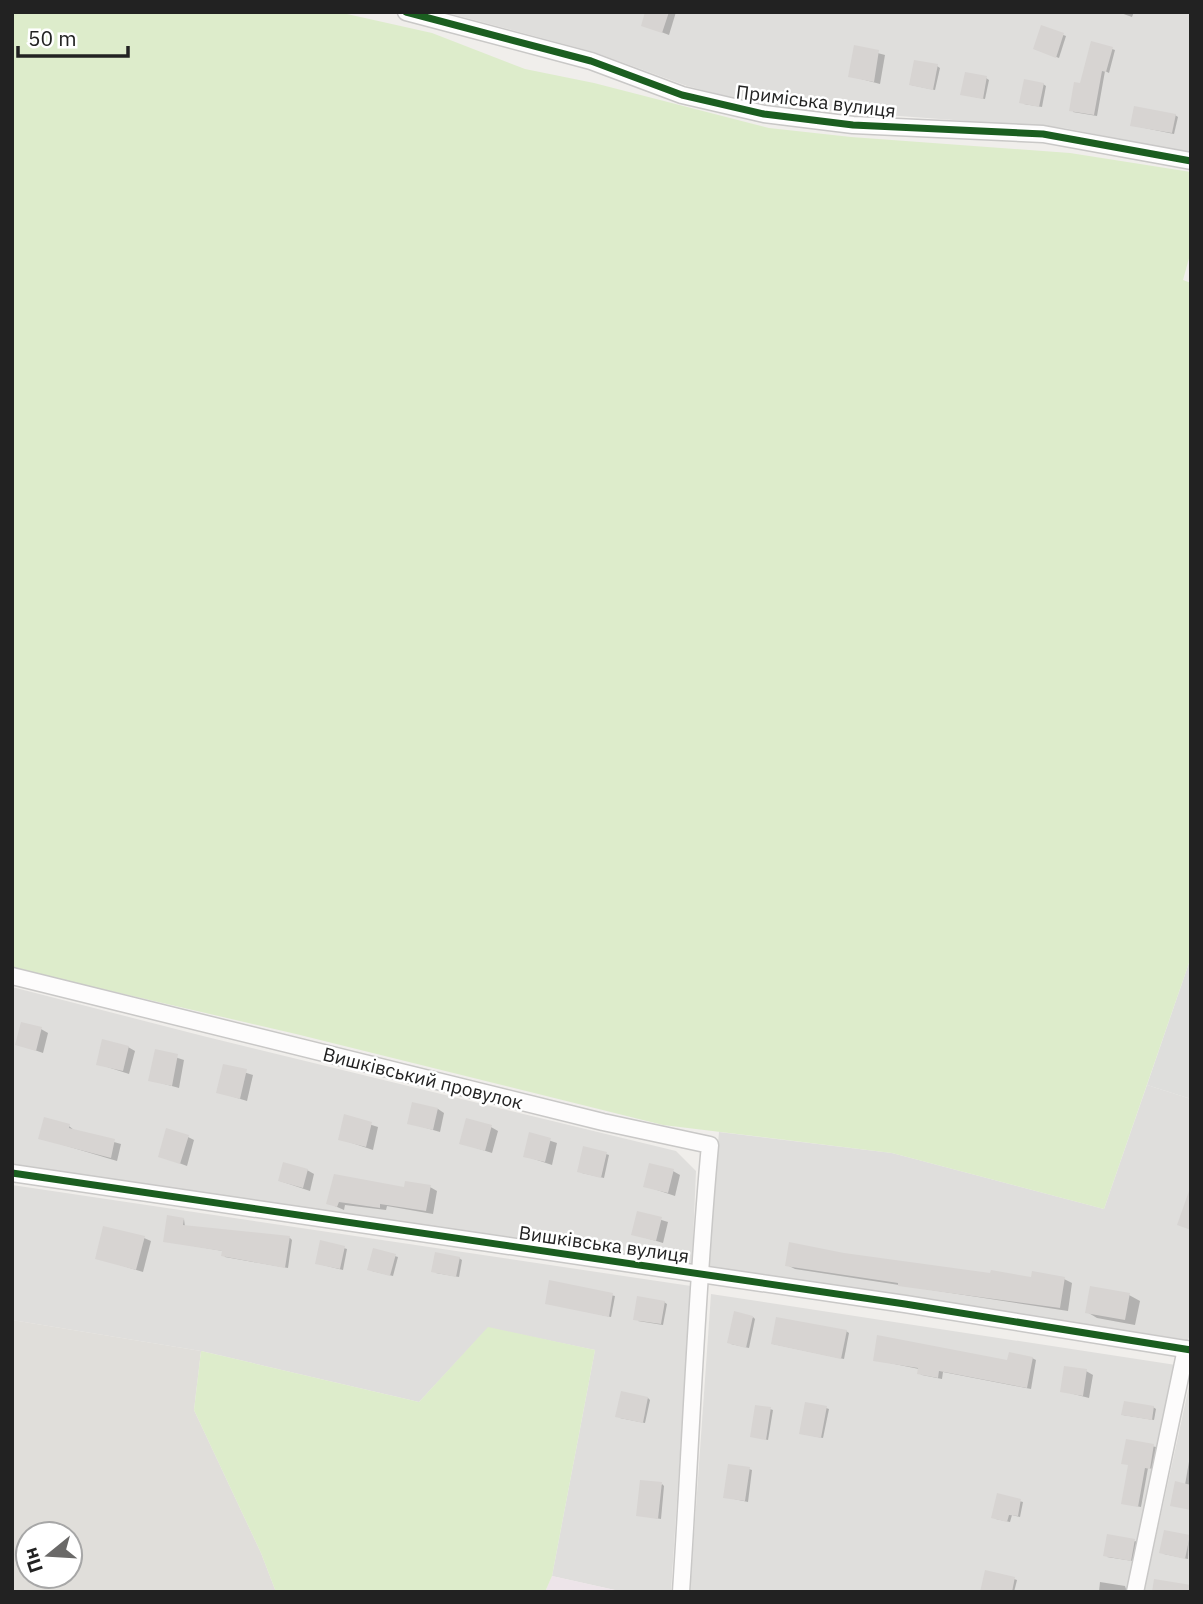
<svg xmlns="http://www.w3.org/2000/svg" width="1203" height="1604" font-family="'IBM Plex Sans',sans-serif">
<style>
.residential{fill:#dfdedc}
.industrial{fill:#ede4e9}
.religious{fill:#dededc}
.airport{fill:#e0deda;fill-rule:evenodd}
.grass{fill:#ddeccb}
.shadow{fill:#0003}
.building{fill:#d7d4d2}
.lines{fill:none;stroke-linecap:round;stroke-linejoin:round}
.minor-casing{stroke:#c9c8c7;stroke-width:19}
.minor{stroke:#fdfcfc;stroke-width:16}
.cycleway-casing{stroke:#fff;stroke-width:11}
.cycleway{stroke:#1b5e20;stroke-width:7}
.labels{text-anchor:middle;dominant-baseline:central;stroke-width:5;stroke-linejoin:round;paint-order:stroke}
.street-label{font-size:19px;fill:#222;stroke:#fff}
</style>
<rect width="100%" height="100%" fill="#f0eeeb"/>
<g class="residential">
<path d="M444,12H1191V153L1064,128L764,106L687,86L594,52Z"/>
<path d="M12,987L203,1036L676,1151L696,1171L692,1263L12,1166Z"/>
<path d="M1147,1085L1191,1099V1331L1188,1340L707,1266L719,1132L892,1153L1104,1209Z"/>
<path d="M12,1185L691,1286L671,1592H624L552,1576L595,1350L488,1328L419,1402L201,1351L12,1320Z"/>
<path d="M711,1294L1176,1365L1129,1592H690Z"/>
<path d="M1191,1377V1592H1144Z"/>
</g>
<path class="industrial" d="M552,1576L624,1592H545Z"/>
<path class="religious" d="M1191,957V1099L1147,1085Z"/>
<path class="airport" d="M12,1320L201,1351L194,1410L261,1553L276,1592H12ZM28,1534H70V1576H28Z"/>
<g class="grass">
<path d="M12,12H338L432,33L525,69L594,83L769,128L851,137L1070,153L1191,172V251L1183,280L1191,283V957L1104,1209L892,1153L663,1125L296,1034L12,968Z"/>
<path d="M488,1327L595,1350L552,1576L545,1592H276L261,1553L194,1410L201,1351L419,1402Z"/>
</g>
<g class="shadow">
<path d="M647,12H676L669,35L643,25Z"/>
<path d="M1118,12H1134L1132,17Z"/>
<path d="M1042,27L1066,36L1059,58L1038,50Z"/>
<path d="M855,47L885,55L880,84L850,76Z"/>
<path d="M1112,49L1115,50L1109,73L1105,71L1097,116L1073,112L1081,85Z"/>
<path d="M937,66L940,68L935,90L911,85Z"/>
<path d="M986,78L989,80L985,99L965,95Z"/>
<path d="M1043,84L1046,86L1042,107L1024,104Z"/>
<path d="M1175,115L1178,117L1174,134L1135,126Z"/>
<path d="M41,1029L48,1033L43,1053L17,1044Z"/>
<path d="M128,1047L135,1051L129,1074L98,1064Z"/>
<path d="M156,1051L184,1060L179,1088L150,1080Z"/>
<path d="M224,1066L253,1075L247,1101L218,1092Z"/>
<path d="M438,1109L444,1113L440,1132L409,1123Z"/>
<path d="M346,1117L378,1127L373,1150L340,1139Z"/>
<path d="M69,1126L75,1131L121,1144L117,1161L40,1138Z"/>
<path d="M491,1127L498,1131L492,1153L461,1143Z"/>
<path d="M530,1134L557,1143L552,1165L525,1156Z"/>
<path d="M188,1137L194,1140L187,1166L160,1156Z"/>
<path d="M606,1154L609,1155L604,1178L582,1173Z"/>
<path d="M307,1170L314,1174L310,1191L280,1181Z"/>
<path d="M673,1171L680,1175L675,1196L645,1186Z"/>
<path d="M430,1187L437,1191L433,1214L387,1206L386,1210L345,1205L344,1210L328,1203Z"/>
<path d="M639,1213L668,1222L663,1243L633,1234Z"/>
<path d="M184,1219L185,1227L290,1238L292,1240L288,1268L225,1257L223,1251L165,1241Z"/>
<path d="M144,1238L151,1241L143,1272L97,1258Z"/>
<path d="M321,1242L347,1249L343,1270L319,1264Z"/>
<path d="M375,1250L398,1257L393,1276L372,1271Z"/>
<path d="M844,1255L1032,1279H1064L1072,1283L1068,1311L795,1269L787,1265Z"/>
<path d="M459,1258L462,1260L459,1277L436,1273Z"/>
<path d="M551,1282L615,1296L611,1317L547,1303Z"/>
<path d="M1129,1295L1140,1301L1135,1325L1097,1318L1087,1312Z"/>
<path d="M664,1302L667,1304L663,1325L638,1321Z"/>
<path d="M753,1317L755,1319L749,1348L731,1344Z"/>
<path d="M846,1331L849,1333L844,1359L773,1344Z"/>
<path d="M1032,1358L1036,1360L1031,1389L943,1372L942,1379L922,1375L919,1373V1369L875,1360L1008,1362Z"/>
<path d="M1086,1371L1093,1375L1089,1398L1062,1391Z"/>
<path d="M648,1398L650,1400L645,1423L620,1418Z"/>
<path d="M1153,1407L1156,1409L1154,1420L1123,1415Z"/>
<path d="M826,1408L829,1409L823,1438L803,1434Z"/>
<path d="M770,1409L773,1410L768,1440L752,1436Z"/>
<path d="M1127,1441L1156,1447L1153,1469L1148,1468L1141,1507L1126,1504L1130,1465Z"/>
<path d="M1191,1450V1509L1185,1485Z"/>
<path d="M749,1469L752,1470L748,1502L725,1497Z"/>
<path d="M662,1484L664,1486L661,1519L638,1515Z"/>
<path d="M998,1496L1023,1502L1020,1517L1012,1515L1010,1522L996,1519Z"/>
<path d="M1189,1537L1188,1559L1164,1554Z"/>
<path d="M1135,1541L1137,1542L1133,1561L1107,1557Z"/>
<path d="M1014,1579L1017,1580L1014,1592H981Z"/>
<path d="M1100,1582L1125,1586L1127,1592H1099Z"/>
</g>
<g class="building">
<path d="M645,12H669L662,33L641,26Z"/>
<path d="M1041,25L1064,33L1056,58L1033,49Z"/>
<path d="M1091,41L1113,47L1106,72L1102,71L1094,115L1069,111L1074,82L1080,83Z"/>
<path d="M854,45L879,50L874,82L848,77Z"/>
<path d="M914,60L938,64L933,90L909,85Z"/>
<path d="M965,72L987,76L983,99L960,95Z"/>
<path d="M1024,79L1044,83L1039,107L1019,103Z"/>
<path d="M1134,106L1176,114L1172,133L1130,126Z"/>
<path d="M21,1022L42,1027L36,1051L15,1045Z"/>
<path d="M102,1039L129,1046L123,1071L96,1065Z"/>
<path d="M155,1049L178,1054L172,1086L148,1081Z"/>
<path d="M223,1064L247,1069L240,1099L216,1093Z"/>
<path d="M412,1102L438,1108L433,1130L407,1124Z"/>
<path d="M344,1114L372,1122L366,1147L338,1140Z"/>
<path d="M44,1117L70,1124L69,1128L115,1139L111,1158L38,1139Z"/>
<path d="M466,1118L492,1125L485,1151L459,1144Z"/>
<path d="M166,1128L189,1135L180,1164L158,1157Z"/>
<path d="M529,1132L551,1138L545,1162L523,1157Z"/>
<path d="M583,1146L607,1152L601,1178L577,1172Z"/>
<path d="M283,1162L308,1169L303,1188L278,1181Z"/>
<path d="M649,1163L674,1169L668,1193L643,1187Z"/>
<path d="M334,1174L404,1187L405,1181L431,1185L426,1211L380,1204V1208L339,1202L337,1207L326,1204Z"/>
<path d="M1189,1191L1191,1192V1230L1177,1225Z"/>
<path d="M637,1211L662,1217L656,1241L631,1235Z"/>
<path d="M167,1215L184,1218L183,1225L290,1236L285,1268L221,1256L222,1251L163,1242Z"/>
<path d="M103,1226L145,1236L136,1270L95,1259Z"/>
<path d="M320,1240L345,1246L340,1269L315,1264Z"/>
<path d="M789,1242L844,1253L990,1273L991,1270L1031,1277L1032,1271L1065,1277L1060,1308L898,1286V1283L785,1266Z"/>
<path d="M373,1248L396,1254L390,1276L367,1270Z"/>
<path d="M435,1252L460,1257L456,1277L431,1272Z"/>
<path d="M549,1280L613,1293L609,1317L545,1304Z"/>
<path d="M1090,1286L1130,1293L1125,1320L1085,1313Z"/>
<path d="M637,1296L665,1301L661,1324L633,1320Z"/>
<path d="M734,1311L753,1316L746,1348L727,1343Z"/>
<path d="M776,1317L847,1330L841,1359L771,1344Z"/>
<path d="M877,1335L1007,1360L1009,1352L1033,1357L1027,1388L939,1371L938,1378L917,1374L918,1368L873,1361Z"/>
<path d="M1064,1366L1087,1369L1083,1396L1060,1392Z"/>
<path d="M621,1391L648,1397L643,1423L615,1417Z"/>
<path d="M1124,1401L1154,1406L1152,1420L1121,1415Z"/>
<path d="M805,1402L827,1406L821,1438L799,1434Z"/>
<path d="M755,1405L771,1407L766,1440L750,1437Z"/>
<path d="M1126,1439L1154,1444L1150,1469L1145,1468L1138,1507L1121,1504L1128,1465L1121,1464Z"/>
<path d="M728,1464L750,1467L745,1501L723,1498Z"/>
<path d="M640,1480L662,1482L658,1519L636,1516Z"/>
<path d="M1175,1481L1191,1485V1510L1170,1506Z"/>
<path d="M997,1493L1021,1499L1018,1516L1009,1515L1007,1522L991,1518Z"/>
<path d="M1164,1530L1190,1535L1185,1559L1159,1553Z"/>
<path d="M1107,1534L1135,1539L1131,1561L1103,1556Z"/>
<path d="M985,1570L1015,1577L1012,1592H980Z"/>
<path d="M1154,1579L1191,1585L1190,1592H1152Z"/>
</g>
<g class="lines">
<g class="minor-casing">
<g id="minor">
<path d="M406,12L591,61L682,95L764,114L853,125L1043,134L1191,161"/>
<path d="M12,976L603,1122L710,1145C696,1294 691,1443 681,1592"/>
<path d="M12,1173L905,1304L1191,1350"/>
<path d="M1135,1592L1186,1349"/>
</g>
</g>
<use href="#minor" class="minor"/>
<g class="cycleway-casing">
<g id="cycleway">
<path d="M406,12L591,61L682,95L764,114L853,125L1043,134L1191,161"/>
<path d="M12,1173L905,1304L1191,1350"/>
</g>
</g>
<use href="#cycleway" class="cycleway"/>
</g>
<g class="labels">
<g class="street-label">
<text transform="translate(816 101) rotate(7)">Приміська вулиця</text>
<text transform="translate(423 1078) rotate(14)">Вишківський провулок</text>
<text transform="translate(604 1244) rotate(8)">Вишківська вулиця</text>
</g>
</g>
<rect width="1203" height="1604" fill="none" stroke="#222222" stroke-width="28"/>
<g transform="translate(49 1555) rotate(252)"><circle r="33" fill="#ffffff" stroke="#a7a7a7" stroke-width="2"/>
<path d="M0-5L12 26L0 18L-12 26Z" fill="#6a6968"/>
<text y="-10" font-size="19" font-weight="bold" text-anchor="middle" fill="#222222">Пн</text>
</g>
<path d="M18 46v10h110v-10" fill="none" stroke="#222222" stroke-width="3.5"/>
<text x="28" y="46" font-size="21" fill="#222222" stroke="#ffffff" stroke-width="5" paint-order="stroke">50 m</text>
</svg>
